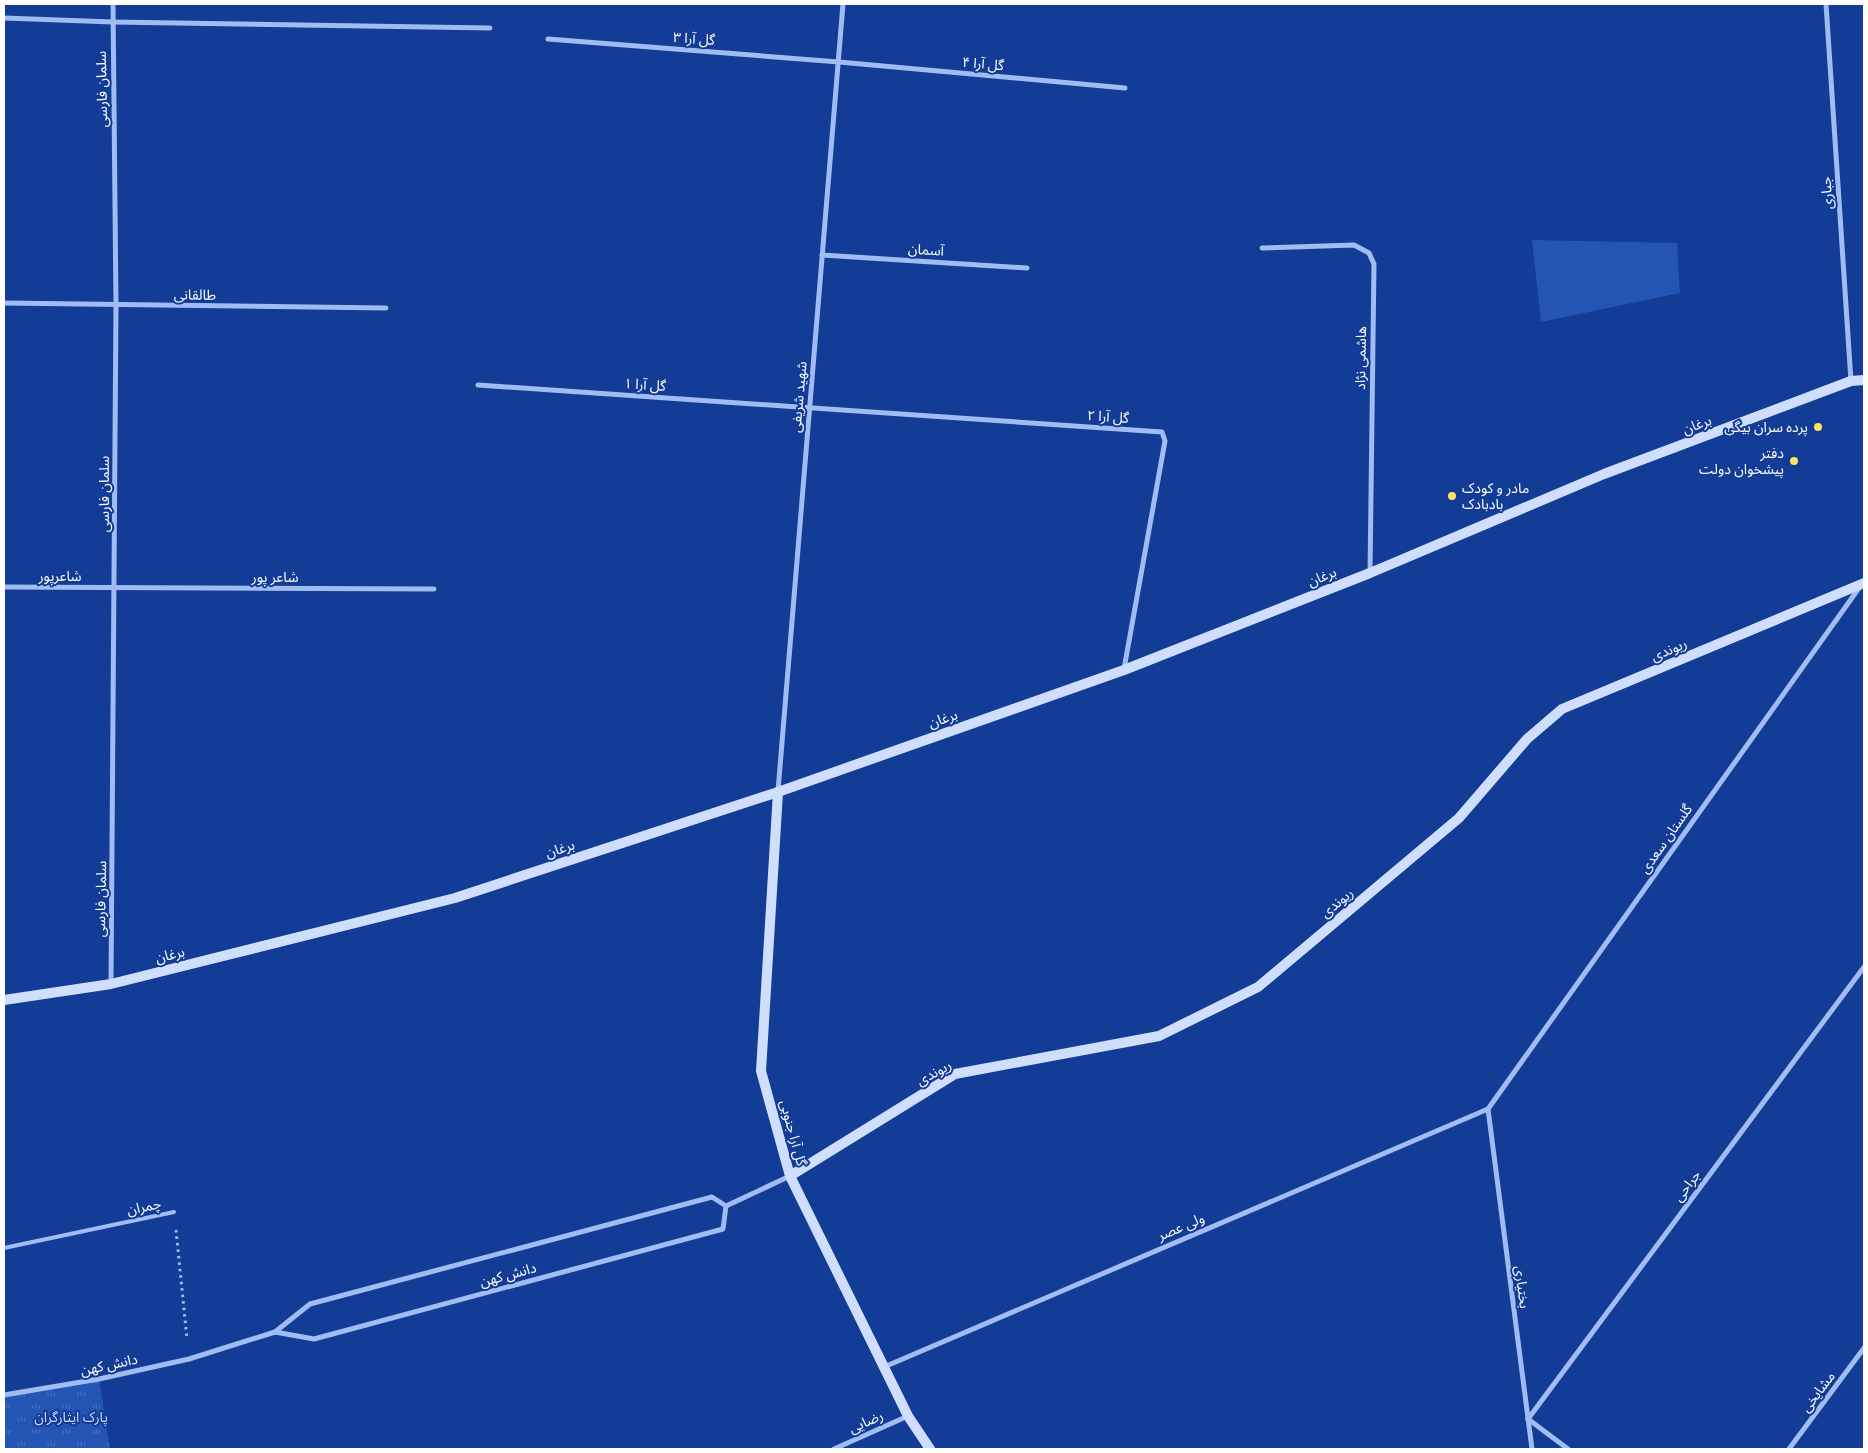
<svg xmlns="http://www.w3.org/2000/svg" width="1868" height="1453" font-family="'Fira Sans Condensed','Noto Sans Arabic',sans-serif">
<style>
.grass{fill:url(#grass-tufts)}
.pitch{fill:#2454b4}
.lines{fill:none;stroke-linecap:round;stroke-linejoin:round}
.path{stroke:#a1bcf3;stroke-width:3;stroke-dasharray:2.5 4;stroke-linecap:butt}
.lane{stroke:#a1bcf3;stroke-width:4}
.street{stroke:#a1bcf3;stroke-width:5}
.secondary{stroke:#d0defd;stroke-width:10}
.poi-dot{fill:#ffe463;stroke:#123c95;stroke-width:2}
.labels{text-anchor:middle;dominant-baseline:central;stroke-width:4;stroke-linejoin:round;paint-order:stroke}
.street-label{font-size:14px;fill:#fff;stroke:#123c95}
.poi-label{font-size:14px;fill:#fff;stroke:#123c95;text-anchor:end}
.park-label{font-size:14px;fill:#c9dafd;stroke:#123c95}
</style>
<defs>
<pattern id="grass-tufts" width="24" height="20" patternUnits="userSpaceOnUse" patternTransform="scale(1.25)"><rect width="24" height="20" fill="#2454b4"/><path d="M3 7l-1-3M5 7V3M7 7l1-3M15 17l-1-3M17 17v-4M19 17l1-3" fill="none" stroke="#456ebf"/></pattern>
</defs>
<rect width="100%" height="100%" fill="#123c95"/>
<path class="grass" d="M99,1379L110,1449H4V1395Z"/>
<path class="pitch" d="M1532,240L1677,243L1680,293L1541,322Z"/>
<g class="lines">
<path class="path" d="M176,1230L187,1339"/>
<path class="lane" d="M4,1248L174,1212"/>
<g class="street">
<path d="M1826,4L1851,381"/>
<path d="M4,18L113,22L490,28"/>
<path d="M548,39L839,62L1125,88"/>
<path d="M1262,248L1354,245L1369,253L1374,264L1370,573"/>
<path d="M822,255L1027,268"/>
<path d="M4,303L386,308"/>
<path d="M478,385L1162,432L1165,441L1124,669"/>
<path d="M4,587L434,589"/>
<path d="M778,791L843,4"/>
<path d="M111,983L116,305L113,4"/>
<path d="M1488,1109L1859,588"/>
<path d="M1488,1109L1532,1449"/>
<path d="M726,1206L790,1176"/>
<path d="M275,1332L314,1339L723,1229L726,1206"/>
<path d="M884,1367L1488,1109"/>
<path d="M4,1395L99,1379L189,1359L275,1332L310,1304L712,1197L726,1206"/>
<path d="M1528,1419L1864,967"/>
<path d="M1528,1419L1568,1449"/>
<path d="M834,1449L908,1416"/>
<path d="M1789,1449L1864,1348"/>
</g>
<g class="secondary">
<path d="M778,792L761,1071L790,1176L908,1416L930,1449"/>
<path d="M4,1000L111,984L455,898L778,792L1124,670L1370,573L1604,474L1851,381L1864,380"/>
<path d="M790,1176L955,1074L1159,1036L1258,987L1459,818L1527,739L1562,709L1864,583"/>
</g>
</g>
<g class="poi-dot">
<circle cx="1818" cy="427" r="5"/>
<circle cx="1794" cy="461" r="5"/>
<circle cx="1452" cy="496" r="5"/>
</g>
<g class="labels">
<g class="street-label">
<text transform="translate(694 39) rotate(4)">گل آرا ۳</text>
<text transform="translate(983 64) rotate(5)">گل آرا ۴</text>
<text transform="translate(102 89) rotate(-91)">سلمان فارسی</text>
<text transform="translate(1827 193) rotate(-94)">جباری</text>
<text transform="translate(926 250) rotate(4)">آسمان</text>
<text transform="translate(195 295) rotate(1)">طالقانی</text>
<text transform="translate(1361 358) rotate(-89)">هاشمی نژاد</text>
<text transform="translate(645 385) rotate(4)">گل آرا ۱</text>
<text transform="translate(799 397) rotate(-85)">شهید شریفی</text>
<text transform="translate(1108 417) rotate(4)">گل آرا ۲</text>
<text transform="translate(1697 425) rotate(-21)">برغان</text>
<text transform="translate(104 494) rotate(-90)">سلمان فارسی</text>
<text x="60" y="576">شاعرپور</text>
<text x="275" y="577">شاعر پور</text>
<text transform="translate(1322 577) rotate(-22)">برغان</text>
<text transform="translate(1669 650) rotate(-23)">ریوندی</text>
<text transform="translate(943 719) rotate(-19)">برغان</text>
<text transform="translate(1666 839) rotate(-55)">گلستان سعدی</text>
<text transform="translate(560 849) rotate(-18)">برغان</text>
<text transform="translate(101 899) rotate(-89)">سلمان فارسی</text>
<text transform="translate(1337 903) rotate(-40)">ریوندی</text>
<text transform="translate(170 955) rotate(-14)">برغان</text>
<text transform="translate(934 1073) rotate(-29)">ریوندی</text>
<text transform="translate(793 1133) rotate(75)">گل آرا جنوبی</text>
<text transform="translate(1687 1186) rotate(-53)">جراحی</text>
<text transform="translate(144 1207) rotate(-12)">چمران</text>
<text transform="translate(1181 1227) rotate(-23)">ولی عصر</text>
<text transform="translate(508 1275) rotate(-15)">دانش کهن</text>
<text transform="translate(1522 1287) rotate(83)">بختیاری</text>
<text transform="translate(109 1365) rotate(-12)">دانش کهن</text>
<text transform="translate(1818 1392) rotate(-53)">مشایخی</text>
<text transform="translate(866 1422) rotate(-24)">رضایی</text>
</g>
<g class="poi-label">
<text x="1808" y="427">پرده سران بیگی</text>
<text x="1784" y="453">دفتر<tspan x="1784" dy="16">پیشخوان دولت</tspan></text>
<text x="1462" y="488" text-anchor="start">مادر و کودک<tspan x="1462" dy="16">بادبادک</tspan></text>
</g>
<g class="park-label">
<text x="71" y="1417">پارک ایثارگران</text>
</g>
</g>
<rect width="1868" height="1453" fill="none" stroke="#ffffff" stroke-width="10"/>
</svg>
